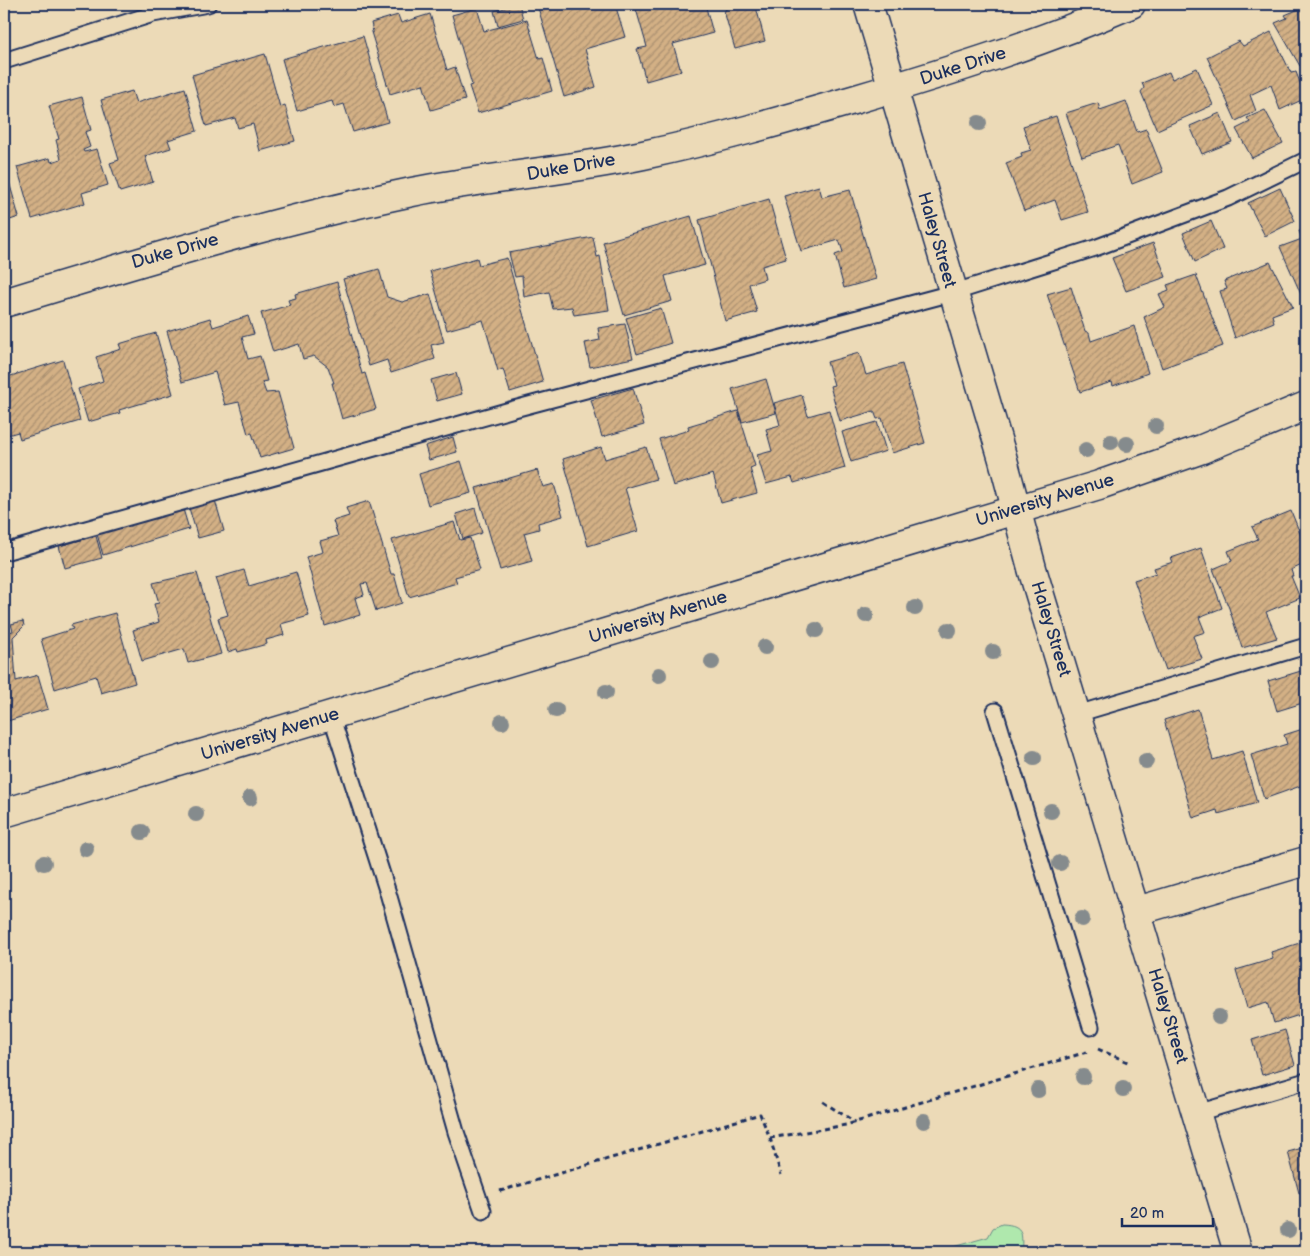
<svg xmlns="http://www.w3.org/2000/svg" width="1310" height="1256" font-family="'Balsamiq Sans',sans-serif">
<style>
.pitch{fill:#afe8ad;stroke:#658c86}
.building{fill:url(#building-hatch);stroke:#1b2f5e}
.lines{fill:none;stroke-linecap:round;stroke-linejoin:round}
.lane-casing{stroke:#1b2f5e;stroke-width:19}
.street-casing{stroke:#1b2f5e;stroke-width:31}
.secondary-casing{stroke:#1b2f5e;stroke-width:31}
.path{stroke:#1b2f5e;stroke-width:3;stroke-dasharray:5 4;stroke-linecap:butt}
.lane{stroke:#ecdab7;stroke-width:15}
.street{stroke:#ecdab7;stroke-width:28}
.secondary{stroke:#ecdab7;stroke-width:28}
.tree{fill:#858b8d}
.labels{text-anchor:middle;dominant-baseline:central;stroke-width:4.5;stroke-linejoin:round;paint-order:stroke}
.street-label{font-size:18px;fill:#1b2f5e;stroke:#ecdab7}
</style>
<defs>
<pattern id="building-hatch" width="6" height="6" patternUnits="userSpaceOnUse" patternTransform="scale(1.25)"><rect width="6" height="6" fill="#d3b085"/><path d="M-1 1l2-2M0 6l6-6M5 7l2-2" fill="none" stroke="#aa9070"/></pattern>
</defs>
<rect width="100%" height="100%" fill="#ecdab7"/>
<filter id="ink" filterUnits="userSpaceOnUse"><feTurbulence type="fractalNoise" baseFrequency=".02" numOctaves="2"/><feDisplacementMap in="SourceGraphic" scale="10" xChannelSelector="R" yChannelSelector="G"/><feConvolveMatrix kernelMatrix="1 2 1 2 8 2 1 2 1" color-interpolation-filters="sRGB"/></filter>
<g filter="url(#ink)">
<path class="pitch" d="M1002,1224C1026,1225 1021,1235 1022,1252H935L988,1237L993,1228Z"/>
<g class="building">
<path d="M519,4L523,19L498,26L494,11Z"/>
<path d="M537,4H615L625,37L585,49L596,87L564,97Z"/>
<path d="M653,4H705L713,33L673,44L681,71L646,81L637,49L647,47L636,9Z"/>
<path d="M725,4H767L756,7L765,41L735,49L724,11L726,10Z"/>
<path d="M1306,6V62L1300,66L1275,23L1287,18L1285,15Z"/>
<path d="M477,8L484,31L527,20L539,59L543,58L552,91L478,113L469,86L472,85L452,15Z"/>
<path d="M430,14L447,70L455,67L465,100L431,110L423,84L390,94L371,32H373L371,23L398,15L401,23Z"/>
<path d="M1271,32L1291,73L1296,72L1306,98L1280,110L1271,85L1250,95L1256,111L1236,121L1207,57L1239,41L1243,46Z"/>
<path d="M363,36L388,122L353,132L344,104L334,107L332,101L297,111L282,59Z"/>
<path d="M265,54L280,107L285,105L295,141L260,151L253,124L238,128L235,118L206,126L192,75Z"/>
<path d="M1197,68L1213,105L1157,130L1141,92L1144,88L1142,83L1169,72L1172,79Z"/>
<path d="M185,88L197,131L168,140L171,148L145,156L153,182L120,192L110,163L119,160L101,100L132,91L136,103Z"/>
<path d="M82,97L91,130L85,132L90,147L83,150L84,152L97,149L108,185L82,193L85,203L32,219L17,167L50,158L51,162L61,159L56,140L59,139L49,106Z"/>
<path d="M1126,101L1137,132L1146,129L1163,172L1132,184L1118,145L1082,157L1066,113L1098,103L1100,110Z"/>
<path d="M1265,110L1283,143L1252,158L1236,129L1250,122L1247,118Z"/>
<path d="M1220,113L1232,142L1202,154L1190,126Z"/>
<path d="M1056,116L1088,212L1062,220L1055,200L1024,211L1006,163L1022,157L1021,153L1031,150L1023,126Z"/>
<path d="M4,164L19,217L4,222Z"/>
<path d="M819,186L822,197L850,190L876,279L844,288L835,255L843,252L839,240L801,251L784,196Z"/>
<path d="M1280,188L1295,221L1265,236L1248,203Z"/>
<path d="M769,199L786,259L762,266L765,279L749,284L757,312L725,321L699,220Z"/>
<path d="M691,216L705,265L665,276L672,301L624,315L603,242Z"/>
<path d="M1211,221L1223,249L1195,262L1183,233Z"/>
<path d="M1306,228V301H1304L1280,247L1302,239L1299,231Z"/>
<path d="M593,237L597,257L600,256L609,310L574,315L572,307L553,309L549,292L524,297L522,276L515,277L509,253Z"/>
<path d="M1153,243L1166,277L1126,291L1112,258Z"/>
<path d="M477,258L479,265L507,258L543,382L510,392L503,369L498,371L483,320L447,330L430,271Z"/>
<path d="M1270,262L1293,307L1272,315L1274,322L1235,338L1220,291L1227,289L1224,281Z"/>
<path d="M379,269L387,297L402,302L430,294L444,342L431,345L435,359L391,373L387,360L369,366L343,279Z"/>
<path d="M1196,275L1223,346L1162,368L1144,317L1165,307L1159,294L1169,290L1167,285Z"/>
<path d="M337,282L362,374L365,373L376,409L342,419L332,383H334L328,367L314,356L303,359L299,344L273,352L261,313L290,305L288,300L296,298L295,294Z"/>
<path d="M1071,287L1085,331L1089,333L1091,341L1134,326L1148,373L1113,386L1112,382L1080,392L1047,294Z"/>
<path d="M661,308L671,343L637,354L626,318Z"/>
<path d="M248,316L254,334L242,337L248,359L260,356L267,381L262,382L266,393L278,392L294,448L260,458L252,433L248,434L239,402L225,405L215,372L182,382L167,331L210,318L213,327Z"/>
<path d="M625,324L633,358L590,367L585,343L600,340L598,328Z"/>
<path d="M156,333L173,394L119,410L120,413L88,422L78,389L103,381L96,357L121,349L119,344Z"/>
<path d="M859,353L866,375L902,364L925,443L892,453L882,418L877,419L874,411L840,421L830,386L834,385L827,362Z"/>
<path d="M63,360L80,421L20,439L18,432L4,436V378Z"/>
<path d="M456,373L462,394L437,401L431,380Z"/>
<path d="M766,379L776,413L742,422L732,389Z"/>
<path d="M633,388L644,425L602,437L591,400Z"/>
<path d="M802,395L808,416L829,410L845,468L794,483L792,477L766,484L757,455L772,451L766,429L780,425L774,403Z"/>
<path d="M738,411L755,466L750,468L757,493L721,503L713,474L673,486L659,439L689,430L688,426Z"/>
<path d="M877,422L886,451L851,462L842,432Z"/>
<path d="M453,437L457,452L429,460L425,446Z"/>
<path d="M601,447L605,459L646,447L656,479L625,488L638,531L588,546L563,459Z"/>
<path d="M461,461L471,493L428,505L419,474Z"/>
<path d="M537,470L543,487L554,484L563,516L538,523L539,529L524,533L532,561L500,570L476,488Z"/>
<path d="M215,500L224,531L198,538L189,508Z"/>
<path d="M369,501L391,574H394L402,603L376,611L367,583L361,584L364,595L355,598L360,615L325,626L306,557L323,552L320,541L338,536L333,521L349,516L346,508Z"/>
<path d="M475,508L482,533L463,539L456,514Z"/>
<path d="M183,509L189,529L103,555L97,534Z"/>
<path d="M1291,511L1306,548V563L1291,570L1293,576H1291L1300,598L1266,612L1277,638L1242,648L1229,608L1213,569L1232,561L1228,551L1258,539L1252,527Z"/>
<path d="M454,522L460,540L470,538L480,570L455,577L457,583L409,597L392,540Z"/>
<path d="M96,536L102,558L65,568L59,546Z"/>
<path d="M1201,548L1222,608L1199,617L1205,632L1193,636L1202,659L1166,670L1134,580L1156,573L1154,568L1173,562L1171,558Z"/>
<path d="M244,570L249,586L296,572L309,616L281,624L284,635L266,640L267,644L238,652L237,649L228,652L218,618L228,615L216,578Z"/>
<path d="M197,573L221,654L188,663L184,649L142,661L133,630L159,622L154,604L159,603L153,583Z"/>
<path d="M115,613L135,683L101,693L96,676L55,689L41,639L73,629L71,625Z"/>
<path d="M23,621L24,626L13,637L16,681L38,675L48,709L4,722V633L13,631L11,624Z"/>
<path d="M1301,671L1306,688V702L1277,711L1268,681Z"/>
<path d="M1198,709L1213,760L1242,751L1257,803L1218,814L1217,810L1193,818L1164,720Z"/>
<path d="M1306,728V784L1264,799L1251,755L1287,744L1284,735Z"/>
<path d="M1306,941V1013L1274,1023L1268,1002L1247,1008L1236,970L1273,959L1271,952Z"/>
<path d="M1285,1030L1295,1065L1262,1075L1252,1040Z"/>
<path d="M1306,1147V1191L1299,1193L1288,1152Z"/>
</g>
<g class="lines">
<g class="lane-casing">
<g id="lane">
<path d="M4,61L153,14L208,4"/>
<path d="M4,552L514,409L952,293L1095,248L1228,198L1306,160"/>
<path d="M995,711L1091,1027"/>
<path d="M1077,714L1306,646"/>
<path d="M331,715L388,893L456,1132L483,1211"/>
<path d="M1197,1113L1306,1081"/>
</g>
</g>
<g class="street-casing">
<g id="street">
<path d="M4,303C139,262 273,221 412,192C488,177 567,171 643,155C715,140 784,120 853,100C947,72 1041,43 1131,4"/>
<path d="M1137,911L1306,861"/>
</g>
</g>
<g class="secondary-casing">
<g id="secondary">
<path d="M868,4L1002,456L1033,572L1238,1252"/>
<path d="M4,813L1099,485L1202,449L1306,406"/>
</g>
</g>
<g class="path">
<path d="M1098,1049L1130,1063"/>
<path d="M823,1102L855,1122"/>
<path d="M770,1138L781,1175"/>
<path d="M500,1191L760,1114L770,1138L846,1125L1090,1051"/>
</g>
<use href="#lane" class="lane"/>
<use href="#street" class="street"/>
<use href="#secondary" class="secondary"/>
</g>
<g class="tree">
<circle cx="979" cy="123" r="8"/>
<circle cx="1156" cy="426" r="8"/>
<circle cx="1111" cy="442" r="8"/>
<circle cx="1127" cy="444" r="8"/>
<circle cx="1086" cy="450" r="8"/>
<circle cx="915" cy="608" r="8"/>
<circle cx="866" cy="615" r="8"/>
<circle cx="816" cy="630" r="8"/>
<circle cx="949" cy="630" r="8"/>
<circle cx="765" cy="647" r="8"/>
<circle cx="993" cy="652" r="8"/>
<circle cx="712" cy="662" r="8"/>
<circle cx="659" cy="675" r="8"/>
<circle cx="606" cy="692" r="8"/>
<circle cx="556" cy="710" r="8"/>
<circle cx="502" cy="722" r="8"/>
<circle cx="1034" cy="758" r="8"/>
<circle cx="1146" cy="761" r="8"/>
<circle cx="250" cy="798" r="8"/>
<circle cx="1051" cy="811" r="8"/>
<circle cx="196" cy="814" r="8"/>
<circle cx="142" cy="832" r="8"/>
<circle cx="86" cy="849" r="8"/>
<circle cx="44" cy="863" r="8"/>
<circle cx="1060" cy="863" r="8"/>
<circle cx="1082" cy="919" r="8"/>
<circle cx="1219" cy="1017" r="8"/>
<circle cx="1083" cy="1077" r="8"/>
<circle cx="1123" cy="1089" r="8"/>
<circle cx="1038" cy="1090" r="8"/>
<circle cx="924" cy="1121" r="8"/>
<circle cx="1288" cy="1230" r="8"/>
</g>
</g>
<g class="labels">
<g class="street-label">
<text transform="translate(963 66) rotate(-18)">Duke Drive</text>
<text transform="translate(571 167) rotate(-10)">Duke Drive</text>
<text transform="translate(937 240) rotate(74)">Haley Street</text>
<text transform="translate(175 251) rotate(-16)">Duke Drive</text>
<text transform="translate(1045 500) rotate(-17)">University Avenue</text>
<text transform="translate(658 617) rotate(-17)">University Avenue</text>
<text transform="translate(1051 629) rotate(73)">Haley Street</text>
<text transform="translate(270 734) rotate(-17)">University Avenue</text>
<text transform="translate(1168 1016) rotate(73)">Haley Street</text>
</g>
</g>
<rect width="1310" height="1256" fill="none" stroke="#ecdab7" stroke-width="20"/>
<rect x="10" y="10" width="1290" height="1236" fill="none" stroke="#1b2f5e" stroke-width="2" filter="url(#ink)"/>
<path d="M1122 1218v8h91v-8" fill="none" stroke="#1b2f5e" stroke-width="2.5"/>
<text x="1130" y="1218" font-size="15" fill="#1b2f5e" stroke="#ecdab7" stroke-width="4" paint-order="stroke">20 m</text>
</svg>
